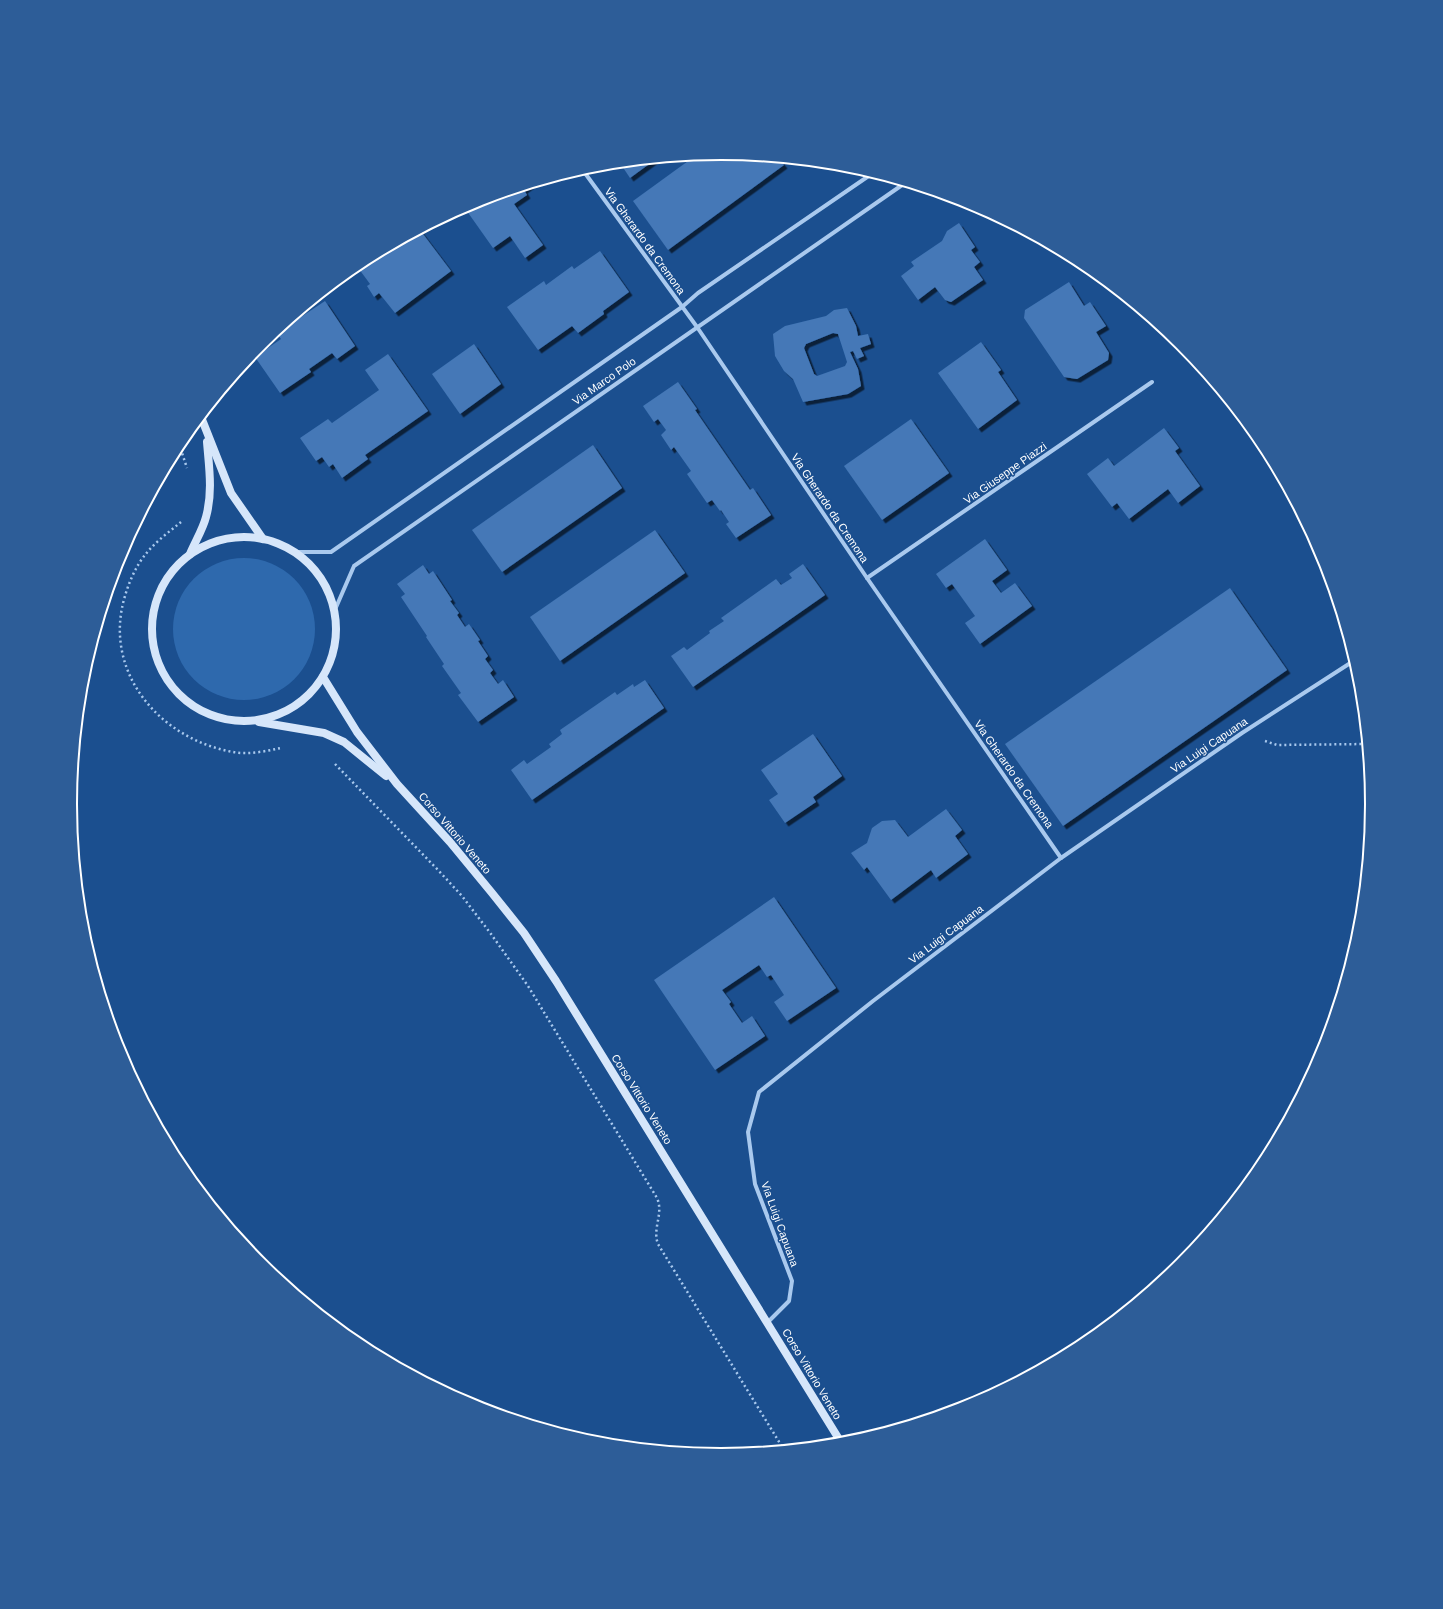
<svg xmlns="http://www.w3.org/2000/svg" width="1443" height="1609" font-family="Arial,sans-serif">
<style>
.green{fill:#2e69ad}
.building{fill:#4478b7;fill-rule:evenodd;filter:url(#shadow)}
.lines{fill:none;stroke-linecap:round;stroke-linejoin:round}
.path{stroke:#a9c9ee;stroke-width:2.5;stroke-dasharray:2 3;stroke-linecap:butt}
.street{stroke:#a9c9ee;stroke-width:4}
.secondary{stroke:#d6e6fa;stroke-width:8}
.labels{text-anchor:middle;dominant-baseline:central;stroke-width:3;stroke-linejoin:round;paint-order:stroke}
.street-label{font-size:11px;fill:#fff;stroke:#1b4f8f}
.rim{fill:none;stroke:#fff;stroke-width:2}
</style>
<defs>
<filter id="shadow"><feDropShadow dx="3.5" dy="3.5" stdDeviation="0" flood-color="#0009"/></filter>
</defs>
<rect width="100%" height="100%" fill="#1b4f8f"/>
<circle class="green" cx="244" cy="629" r="71"/>
<g class="building">
<path d="M722,153L779,159L784,165L668,250L633,201L695,156Z"/>
<path d="M656,159L630,178L620,163Z"/>
<path d="M531,185L524,190L527,195L514,204L543,245L525,258L510,236L493,248L464,207L472,203Z"/>
<path d="M959,223L975,247L971,250L980,262L974,267L983,280L951,302L945,300L935,287L918,300L901,276L914,266L911,262L942,241L947,231Z"/>
<path d="M420,230L451,271L395,313L379,293L374,297L367,286L370,284L356,265L381,252L384,256Z"/>
<path d="M600,251L629,292L603,311L604,314L578,333L572,326L538,350L507,307L544,281L546,285L572,266L574,269Z"/>
<path d="M1069,282L1084,306L1090,302L1106,326L1096,332L1109,353L1108,360L1077,379L1064,377L1024,318L1025,310Z"/>
<path d="M325,301L355,346L337,359L332,353L309,369L311,372L280,393L255,357L281,339L277,333Z"/>
<path d="M847,308L856,326L858,336L868,334L871,344L860,348L864,356L857,359L853,351L850,352L858,369L861,386L848,394L803,402L793,379L784,371L775,356L773,334L785,326L826,316L834,310ZM833,333L838,334L847,362L845,366L817,376L814,374L804,348L806,344Z"/>
<path d="M981,342L1001,370L998,372L1017,400L978,429L938,373Z"/>
<path d="M474,344L501,384L460,414L432,374Z"/>
<path d="M388,354L428,411L365,455L368,459L342,478L333,464L329,467L322,457L316,461L300,438L328,419L332,423L379,390L365,370Z"/>
<path d="M678,382L697,409L695,410L750,490L753,488L771,515L736,538L726,524L729,522L721,510L720,511L712,500L707,503L687,474L691,471L674,447L671,450L661,435L666,430L658,419L654,422L643,406Z"/>
<path d="M911,419L949,473L882,520L844,466Z"/>
<path d="M1164,428L1179,448L1175,451L1200,486L1178,503L1168,489L1129,519L1117,503L1112,507L1087,474L1108,458L1114,466Z"/>
<path d="M593,445L622,488L502,572L472,530Z"/>
<path d="M655,530L685,573L560,661L530,617Z"/>
<path d="M985,539L1007,570L992,581L1001,593L1015,583L1032,606L980,644L965,623L975,616L952,584L946,588L936,574Z"/>
<path d="M803,564L825,595L693,687L671,656L684,647L687,650L710,633L709,631L724,621L721,618L776,579L781,585L792,578L789,574Z"/>
<path d="M423,565L429,574L433,571L452,600L450,601L459,613L457,615L465,627L469,624L480,640L478,641L488,656L485,659L493,670L490,673L498,684L503,680L514,697L478,722L458,695L461,693L442,666L444,664L426,637L427,636L401,597L405,594L397,584Z"/>
<path d="M1230,588L1287,670L1063,826L1005,744Z"/>
<path d="M645,680L664,708L532,800L511,770L524,760L527,764L551,747L549,744L562,734L560,730L615,692L617,695L633,684L634,687Z"/>
<path d="M813,734L842,776L813,797L816,802L785,823L769,800L778,794L761,770Z"/>
<path d="M946,809L962,830L955,836L968,854L936,878L931,870L891,900L867,867L864,870L851,853L867,843L872,828L882,821L895,820L908,837Z"/>
<path d="M774,897L836,988L787,1021L774,1002L784,995L771,975L767,977L759,965L722,990L731,1002L729,1004L742,1023L752,1016L765,1036L715,1070L654,980Z"/>
</g>
<g class="lines">
<g class="path">
<path d="M179,444L187,468"/>
<path d="M181,522C169,532 155,542 145,555C136,566 129,582 125,596C102,671 159,739 233,752C249,755 266,751 281,748"/>
<path d="M1265,741L1277,745L1367,744"/>
<path d="M335,764L438,870L462,896L491,934L528,986L657,1198C664,1214 652,1228 658,1244L784,1450"/>
</g>
<g class="street">
<path d="M582,169L697,327L867,578L1061,858"/>
<path d="M294,552H331L682,307L698,293L873,173"/>
<path d="M867,578L1152,382"/>
<path d="M334,612L354,566L905,183"/>
<path d="M768,1322L789,1301L792,1281L755,1184L748,1132L759,1092L873,1001L1061,858L1242,733L1355,660"/>
</g>
<g class="secondary">
<path d="M201,417L231,493L263,539"/>
<circle cx="244" cy="629" r="92"/>
<path d="M190,554C195,542 203,529 206,517C213,492 209,467 207,442"/>
<path d="M323,677L357,732L397,784L450,842L492,893L524,933L556,981L842,1444"/>
<path d="M259,722L324,733L344,742L386,776"/>
</g>
</g>
<g class="labels">
<g class="street-label">
<text transform="translate(645 241) rotate(54)">Via Gherardo da Cremona</text>
<text transform="translate(604 381) rotate(-35)">Via Marco Polo</text>
<text transform="translate(1005 473) rotate(-35)">Via Giuseppe Piazzi</text>
<text transform="translate(830 508) rotate(56)">Via Gherardo da Cremona</text>
<text transform="translate(1209 745) rotate(-34)">Via Luigi Capuana</text>
<text transform="translate(1014 774) rotate(55)">Via Gherardo da Cremona</text>
<text transform="translate(455 833) rotate(49)">Corso Vittorio Veneto</text>
<text transform="translate(946 934) rotate(-37)">Via Luigi Capuana</text>
<text transform="translate(642 1099) rotate(58)">Corso Vittorio Veneto</text>
<text transform="translate(780 1224) rotate(70)">Via Luigi Capuana</text>
<text transform="translate(812 1374) rotate(59)">Corso Vittorio Veneto</text>
</g>
</g>
<path d="M0 0H1443V1609H0ZM77 804a644 644 0 1 1 1288 0a644 644 0 1 1-1288 0Z" fill="#2d5d98" fill-rule="evenodd"/>
<path class="rim" d="M77 804a644 644 0 1 1 1288 0a644 644 0 1 1-1288 0Z"/>
</svg>
